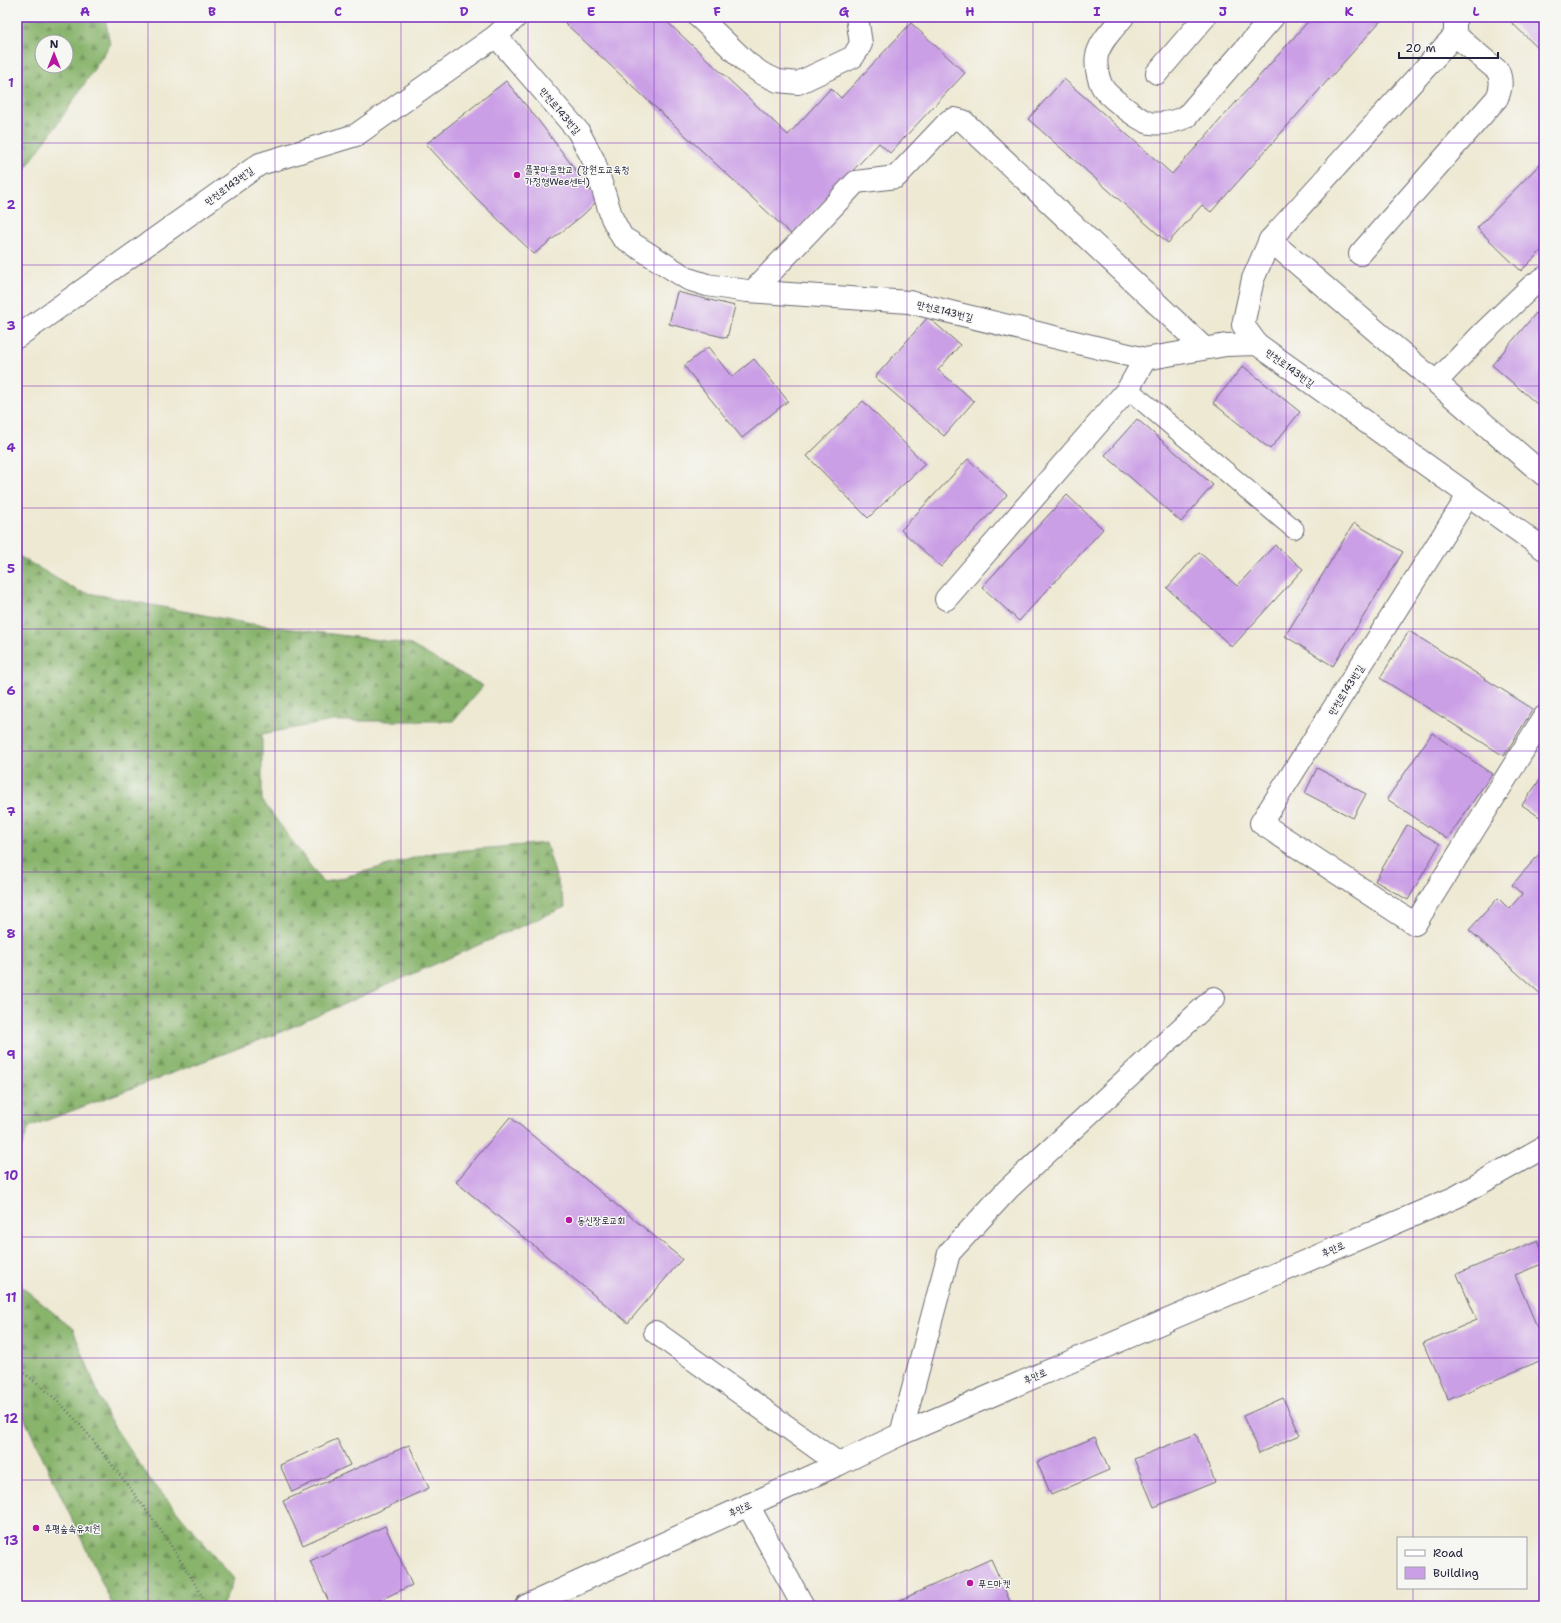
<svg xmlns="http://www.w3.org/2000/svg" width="1561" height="1623" font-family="'Shantell Sans','Poor Story',sans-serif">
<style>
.forest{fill:url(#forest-firs);stroke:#556b54;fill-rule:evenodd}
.building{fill:#cb9fe6}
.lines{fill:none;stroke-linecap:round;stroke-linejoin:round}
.service-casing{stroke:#696870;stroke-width:21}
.minor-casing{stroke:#696870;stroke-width:24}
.path{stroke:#696870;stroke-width:2.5;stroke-dasharray:1 3;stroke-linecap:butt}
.service{stroke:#fff;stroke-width:19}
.minor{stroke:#fff;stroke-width:22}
.grid{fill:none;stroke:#7b2cbf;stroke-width:1;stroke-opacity:0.55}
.poi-dot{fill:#b5179e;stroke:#f6f6f2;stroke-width:1.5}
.labels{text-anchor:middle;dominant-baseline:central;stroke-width:3;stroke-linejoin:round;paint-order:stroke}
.street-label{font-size:10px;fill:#22223b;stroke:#f6f6f2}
.poi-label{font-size:10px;fill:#22223b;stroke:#f6f6f2;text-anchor:start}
.neatline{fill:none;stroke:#7b2cbf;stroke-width:1.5}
.grid-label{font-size:13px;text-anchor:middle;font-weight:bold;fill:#7b2cbf}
</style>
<defs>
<pattern id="forest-firs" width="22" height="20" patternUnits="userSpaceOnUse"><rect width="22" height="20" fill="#88b46c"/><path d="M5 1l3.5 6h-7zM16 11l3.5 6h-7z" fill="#6f925a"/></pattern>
</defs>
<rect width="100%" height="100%" fill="#f6f6f2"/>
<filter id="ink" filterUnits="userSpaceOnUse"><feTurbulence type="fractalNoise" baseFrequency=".025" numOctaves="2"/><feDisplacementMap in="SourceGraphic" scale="8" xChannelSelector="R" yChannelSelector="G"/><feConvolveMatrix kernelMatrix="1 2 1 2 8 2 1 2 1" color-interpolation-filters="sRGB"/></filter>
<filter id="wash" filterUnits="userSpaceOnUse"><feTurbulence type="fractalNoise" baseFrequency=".012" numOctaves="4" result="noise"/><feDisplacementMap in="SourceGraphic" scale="16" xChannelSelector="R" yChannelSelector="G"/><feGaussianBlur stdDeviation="0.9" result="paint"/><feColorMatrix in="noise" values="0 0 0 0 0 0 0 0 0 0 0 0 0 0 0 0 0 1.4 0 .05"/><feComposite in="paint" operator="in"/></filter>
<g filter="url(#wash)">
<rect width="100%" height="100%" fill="#eee9d3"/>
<g class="forest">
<path d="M17,17H105L110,45L61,119L17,180ZM42,42H66V66H42Z"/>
<path d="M17,555L78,591L246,623L409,644L483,686L453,721H332L262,734V800L323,883L432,853L546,843L565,907L276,1034L29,1127L17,1158Z"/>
<path d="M17,1270L22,1287L73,1329L107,1416L149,1478L234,1579L222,1606H113L17,1403Z"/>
</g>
<g id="blocks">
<g class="building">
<path d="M570,17H662L788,135L831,88L841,98L911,23L965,73L890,153L879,143L792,235L565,23Z"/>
<path d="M1312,17H1384L1211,212L1202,205L1168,243L1028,119L1064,79L1172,174Z"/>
<path d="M1506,17H1544V54Z"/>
<path d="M506,81L538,120L598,200L583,215L534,254L476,198L426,144Z"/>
<path d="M1544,160V248L1521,271L1477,228Z"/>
<path d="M677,292L735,306L727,338L669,324Z"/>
<path d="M1536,313L1544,320V410L1492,365Z"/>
<path d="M928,317L960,345L938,370L974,401L944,436L875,377Z"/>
<path d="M708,347L732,377L754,359L788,401L742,438L684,366Z"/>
<path d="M1243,366L1300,412L1270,449L1213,403Z"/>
<path d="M863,401L925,464L868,518L807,456Z"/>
<path d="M1137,419L1213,485L1181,522L1105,455Z"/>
<path d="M968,459L1007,495L941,567L901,530Z"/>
<path d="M1067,495L1103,529L1019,621L982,587Z"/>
<path d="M1354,523L1403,552L1333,666L1285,636Z"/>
<path d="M1275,545L1303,569L1232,647L1167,588L1199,552L1237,586Z"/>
<path d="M1409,631L1533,709L1504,756L1380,678Z"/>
<path d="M1432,733L1492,774L1447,839L1387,799Z"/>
<path d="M1317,768L1366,794L1353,818L1305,793Z"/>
<path d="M1544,774V820L1522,805Z"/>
<path d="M1407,825L1440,844L1408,900L1375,881Z"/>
<path d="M1544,849V997L1469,930L1498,898L1509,909L1522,894L1512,885Z"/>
<path d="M510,1117L682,1259L628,1323L456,1182Z"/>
<path d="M1538,1240L1544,1254V1263L1515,1275L1544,1343V1359L1448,1400L1423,1343L1477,1320L1457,1274Z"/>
<path d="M1283,1398L1300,1435L1259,1453L1243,1416Z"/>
<path d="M1196,1434L1215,1482L1154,1507L1134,1459Z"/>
<path d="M1095,1437L1109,1470L1051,1495L1037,1462Z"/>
<path d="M337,1439L350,1465L292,1492L280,1465Z"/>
<path d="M409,1445L429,1488L303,1545L283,1501Z"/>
<path d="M385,1526L412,1585L367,1606H331L310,1561Z"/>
<path d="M991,1559L1012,1606H887Z"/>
</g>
</g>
</g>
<g filter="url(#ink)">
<use href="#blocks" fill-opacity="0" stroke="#696870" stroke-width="1"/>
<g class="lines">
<g class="service-casing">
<path id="service" d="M1128,389L1294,529"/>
</g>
<g class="minor-casing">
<g id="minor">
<path d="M699,17L747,63L761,73L778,81L798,83L853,57L861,44L857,17"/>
<path d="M1123,17C1114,28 1101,40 1097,55C1095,64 1098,80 1103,88C1108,96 1140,121 1150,123C1163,125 1174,122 1186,117L1273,17"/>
<path d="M496,36L578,131L594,161L612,218L622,237L688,279L707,285L747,291L909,302L1145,359L1226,345L1257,344L1544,549"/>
<path d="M1157,73L1205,17"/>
<path d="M1270,240L1544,475"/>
<path d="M1360,254L1497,98C1502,88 1502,80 1498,71L1455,35V17"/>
<path d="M754,290L856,182L896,177L949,121L954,119L963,121L1204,348"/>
<path d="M17,337L260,164L356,135L496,36L516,17"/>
<path d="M1257,344L1243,325L1253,279L1270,240L1455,35"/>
<path d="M1436,382L1482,334L1532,286L1544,278"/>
<path d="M1468,496L1261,823L1415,924L1544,717"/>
<path d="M946,599L1128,389L1145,359"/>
<path d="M655,1332L839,1464"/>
<path d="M901,1434L949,1253L1008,1189L1214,998"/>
<path d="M748,1505L803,1606"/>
<path d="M526,1606L839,1464L901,1434L1456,1197L1544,1147"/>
</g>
</g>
<path class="path" d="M17,1369C61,1396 92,1439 123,1479C154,1520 183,1560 207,1606"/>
<use href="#service" class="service"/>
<use href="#minor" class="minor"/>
</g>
</g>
<path class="grid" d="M148,17V1606M275,17V1606M401,17V1606M528,17V1606M654,17V1606M780,17V1606M907,17V1606M1033,17V1606M1160,17V1606M1286,17V1606M1413,17V1538M17,143H1544M17,265H1544M17,386H1544M17,508H1544M17,629H1544M17,751H1544M17,872H1544M17,994H1544M17,1115H1544M17,1237H1544M17,1358H1544M17,1480H1544M1413,1588V1606"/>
<g class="poi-dot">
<circle cx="517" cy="175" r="4"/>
<circle cx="569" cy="1220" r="4"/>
<circle cx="36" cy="1528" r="4"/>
<circle cx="970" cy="1583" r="4"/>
</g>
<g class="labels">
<g class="street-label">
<text transform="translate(560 111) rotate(50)">만천로143번길</text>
<text transform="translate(229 186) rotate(-36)">만천로143번길</text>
<text transform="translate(945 311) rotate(14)">만천로143번길</text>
<text transform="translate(1290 368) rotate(36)">만천로143번길</text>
<text transform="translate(1346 690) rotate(-58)">만천로143번길</text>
<text transform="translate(1333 1249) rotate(-23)">후만로</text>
<text transform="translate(1035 1376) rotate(-23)">후만로</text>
<text transform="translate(740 1509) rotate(-24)">후만로</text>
</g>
<g class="poi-label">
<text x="525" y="169">풀꽃마을학교 (강원도교육청<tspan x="525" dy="12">가정형Wee센터)</tspan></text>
<text x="577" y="1220">동신장로교회</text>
<text x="44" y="1528">후평숲속유치원</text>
<text x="978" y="1583">푸드마켓</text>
</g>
</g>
<rect width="1561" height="1623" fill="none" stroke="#f6f6f2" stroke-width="44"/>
<rect x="1397" y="1537" width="130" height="52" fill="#f6f6f2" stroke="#a1a1a9"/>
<rect x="1405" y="1550" width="20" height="6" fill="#ffffff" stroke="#a1a1a9"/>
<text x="1433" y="1557" font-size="12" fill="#22223b">Road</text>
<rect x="1405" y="1567" width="20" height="12" fill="#cb9fe6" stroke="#a1a1a9"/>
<text x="1433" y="1577" font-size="12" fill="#22223b">Building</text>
<g transform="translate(54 54)"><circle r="19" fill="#f6f6f2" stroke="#a1a1a9"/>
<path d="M0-3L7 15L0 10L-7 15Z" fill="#b5179e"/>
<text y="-6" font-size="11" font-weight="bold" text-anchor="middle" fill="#22223b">N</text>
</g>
<path d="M1399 52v6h99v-6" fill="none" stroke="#22223b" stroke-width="2"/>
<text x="1405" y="52" font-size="12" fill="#22223b" stroke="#f6f6f2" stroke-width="3" paint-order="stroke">20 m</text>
<rect x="22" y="22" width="1517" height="1579" class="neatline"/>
<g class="grid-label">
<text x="85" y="16">A</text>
<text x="212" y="16">B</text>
<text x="338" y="16">C</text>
<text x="464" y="16">D</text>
<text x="591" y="16">E</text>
<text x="717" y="16">F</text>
<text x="844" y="16">G</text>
<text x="970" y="16">H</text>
<text x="1097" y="16">I</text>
<text x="1223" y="16">J</text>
<text x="1349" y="16">K</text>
<text x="1476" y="16">L</text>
<text x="11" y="87">1</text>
<text x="11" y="209">2</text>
<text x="11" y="330">3</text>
<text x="11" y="452">4</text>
<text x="11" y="573">5</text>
<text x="11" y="695">6</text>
<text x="11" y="816">7</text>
<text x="11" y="938">8</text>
<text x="11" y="1059">9</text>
<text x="11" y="1180">10</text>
<text x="11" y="1302">11</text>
<text x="11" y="1423">12</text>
<text x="11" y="1545">13</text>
</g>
</svg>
